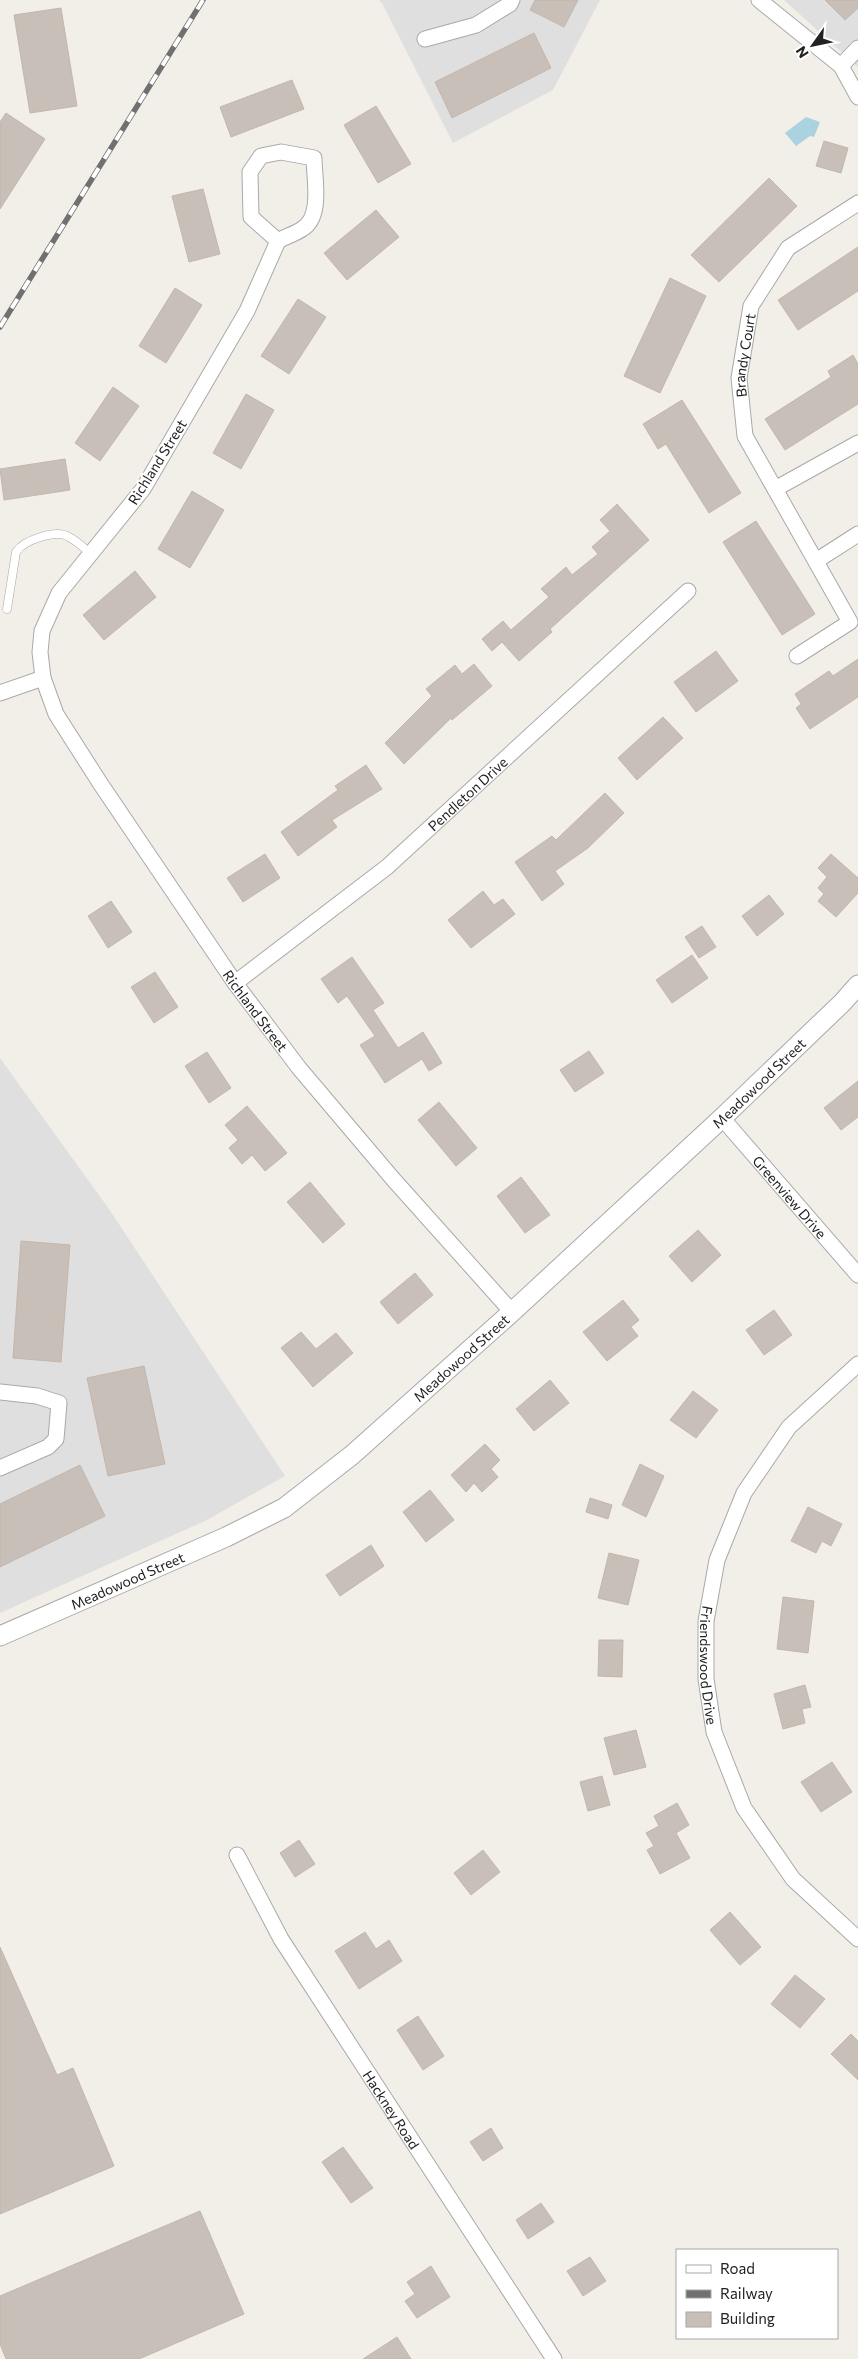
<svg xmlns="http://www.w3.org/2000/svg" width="858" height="2359" font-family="Commissioner,sans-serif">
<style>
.residential{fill:#e0dfdf}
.water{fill:#aad3df}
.building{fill:#c7bfb8;stroke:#c4b6ab}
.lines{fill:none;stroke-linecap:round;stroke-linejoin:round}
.service-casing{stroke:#a9a9a9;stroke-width:9}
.minor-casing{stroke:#a9a9a9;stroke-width:17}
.tertiary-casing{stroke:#a9a9a9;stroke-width:21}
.service{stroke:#fff;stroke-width:8}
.minor{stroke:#fff;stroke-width:15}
.tertiary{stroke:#fff;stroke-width:19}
.rail-casing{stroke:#707070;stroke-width:5.5}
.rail{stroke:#fff;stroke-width:4;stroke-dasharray:11;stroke-linecap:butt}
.labels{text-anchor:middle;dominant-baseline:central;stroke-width:4.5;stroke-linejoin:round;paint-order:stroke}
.street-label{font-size:14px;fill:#222;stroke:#fff}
</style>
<rect width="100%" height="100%" fill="#f2efe9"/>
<g class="residential">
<path d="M379,0H600L553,90L453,143L382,3Z"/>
<path d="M784,0H858V67Z"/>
<path d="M0,1058L109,1209L285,1476L207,1520L0,1613Z"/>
</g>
<path class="water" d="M806,117L820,122L814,137L810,136L796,146L785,133Z"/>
<g class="building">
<path d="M535,0H578L564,27L530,10Z"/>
<path d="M825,0H858V8L845,20Z"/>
<path d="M61,8L77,106L30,113L14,15Z"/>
<path d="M534,33L551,68L452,118L435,82Z"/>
<path d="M292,80L304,109L231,137L220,107Z"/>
<path d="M376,106L411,164L378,183L344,125Z"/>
<path d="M6,113L45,139L0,209V122Z"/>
<path d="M824,141L848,148L841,173L816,166Z"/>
<path d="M769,178L797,206L719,282L691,255Z"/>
<path d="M203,189L220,254L189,262L172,196Z"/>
<path d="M376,210L399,237L347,280L324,253Z"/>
<path d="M858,247V291L798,330L778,300Z"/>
<path d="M670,278L706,296L660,393L624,376Z"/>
<path d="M175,288L202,305L166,363L139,346Z"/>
<path d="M298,299L326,317L289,374L261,356Z"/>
<path d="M853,355L858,364V404L785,450L765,419L831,377L828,371Z"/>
<path d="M113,387L139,406L100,461L75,443Z"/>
<path d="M246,394L274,410L241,469L213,453Z"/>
<path d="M682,400L741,493L709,513L666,444L658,449L643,424Z"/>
<path d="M65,459L70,490L4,500L0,469Z"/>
<path d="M192,491L224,510L190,568L158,549Z"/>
<path d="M617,504L649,540L550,629L552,632L519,661L502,642L492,651L482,639L503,621L511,630L549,597L541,589L566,567L572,575L598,554L592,547L610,531L600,520Z"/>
<path d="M756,521L815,614L782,635L723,542Z"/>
<path d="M135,571L156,597L104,640L83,615Z"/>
<path d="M716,651L738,681L696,712L674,682Z"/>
<path d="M858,659V697L810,729L796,708L801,704L795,694L829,671L833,676Z"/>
<path d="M474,664L492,686L452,720L451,718L404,764L385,743L432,696L426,689L455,665L462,674Z"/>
<path d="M663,717L683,738L637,780L618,758Z"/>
<path d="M366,765L382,789L332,820L337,827L298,856L281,832L338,790L335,786Z"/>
<path d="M605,793L624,813L588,848L555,871L564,884L542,901L515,862L552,836L556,840Z"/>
<path d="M265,854L280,878L243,902L227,878Z"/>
<path d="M831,854L858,878V893L836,917L818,901L824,894L818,888L827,877L818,868Z"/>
<path d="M483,891L494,905L503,899L515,914L471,948L448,920Z"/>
<path d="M769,895L784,914L757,936L742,916Z"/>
<path d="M111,901L132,932L108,948L88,916Z"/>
<path d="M702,926L716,947L699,958L685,937Z"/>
<path d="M692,955L708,978L672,1003L656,980Z"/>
<path d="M352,957L384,1003L373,1010L398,1048L423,1032L442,1063L429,1071L422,1059L385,1083L360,1045L375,1036L347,996L338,1003L321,979Z"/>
<path d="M155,972L178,1007L154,1023L131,987Z"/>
<path d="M589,1051L604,1073L575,1092L560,1070Z"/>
<path d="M207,1052L231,1088L209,1103L185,1066Z"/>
<path d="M858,1081V1117L841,1130L824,1108Z"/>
<path d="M439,1102L477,1148L456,1166L418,1120Z"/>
<path d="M247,1106L287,1153L265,1171L252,1155L242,1164L229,1148L238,1140L225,1125Z"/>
<path d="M521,1177L550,1215L525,1233L497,1196Z"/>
<path d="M310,1182L345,1224L323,1243L287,1202Z"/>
<path d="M698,1230L721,1255L692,1282L669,1256Z"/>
<path d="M21,1241L70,1245L61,1362L13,1358Z"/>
<path d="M415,1273L433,1295L398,1324L380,1302Z"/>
<path d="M623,1300L639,1320L631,1327L638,1336L607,1361L583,1332Z"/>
<path d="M774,1310L792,1335L764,1355L746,1330Z"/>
<path d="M301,1332L316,1349L336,1333L353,1353L313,1387L281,1348Z"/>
<path d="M144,1366L165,1464L108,1476L87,1378Z"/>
<path d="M550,1380L569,1403L534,1431L516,1409Z"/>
<path d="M693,1391L718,1410L696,1438L670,1420Z"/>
<path d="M485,1444L500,1460L491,1469L498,1477L482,1492L474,1483L466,1492L451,1475Z"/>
<path d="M640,1464L664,1476L646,1517L622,1505Z"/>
<path d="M80,1465L105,1516L0,1567V1504Z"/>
<path d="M430,1490L454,1520L426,1542L403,1512Z"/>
<path d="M590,1498L612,1505L608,1519L586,1512Z"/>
<path d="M808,1507L842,1524L831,1546L822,1541L816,1553L791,1541Z"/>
<path d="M371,1545L384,1566L340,1596L326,1575Z"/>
<path d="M609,1553L639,1560L628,1605L598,1598Z"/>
<path d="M783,1597L814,1601L808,1653L777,1649Z"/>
<path d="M599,1640H623L622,1677L598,1676Z"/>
<path d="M805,1685L811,1707L802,1709L805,1723L783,1729L774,1694Z"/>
<path d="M636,1730L646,1767L614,1775L604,1738Z"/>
<path d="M832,1762L852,1792L821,1812L801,1782Z"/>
<path d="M602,1776L610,1805L588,1811L580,1782Z"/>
<path d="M677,1803L689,1825L676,1833L690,1858L660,1874L647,1850L654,1846L646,1833L659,1826L654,1816Z"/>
<path d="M299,1840L315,1864L295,1877L280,1853Z"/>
<path d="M483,1850L500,1872L471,1895L454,1873Z"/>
<path d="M730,1912L761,1947L740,1965L710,1930Z"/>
<path d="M365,1932L376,1949L389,1940L402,1961L359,1989L335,1951Z"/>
<path d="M0,1947L57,2075L73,2068L114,2166L0,2214Z"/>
<path d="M795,1975L825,1999L800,2028L771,2004Z"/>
<path d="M418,2016L444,2056L423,2070L397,2030Z"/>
<path d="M851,2034L858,2041V2080L831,2054Z"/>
<path d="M491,2128L503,2148L483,2161L470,2142Z"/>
<path d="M343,2147L373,2188L351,2203L322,2162Z"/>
<path d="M541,2203L554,2222L528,2239L516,2220Z"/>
<path d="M200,2211L244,2314L139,2359H6L0,2344V2296Z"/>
<path d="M590,2257L606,2281L583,2296L567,2271Z"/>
<path d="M431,2266L450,2297L417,2318L405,2301L415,2294L407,2282Z"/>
<path d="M397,2337L411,2359H363Z"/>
</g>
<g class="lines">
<g class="service-casing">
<path id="service" d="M7,609L16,552C24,540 56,529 69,537C77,541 84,548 91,554"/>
</g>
<g class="minor-casing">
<g id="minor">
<path d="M759,0L841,66L858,97"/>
<path d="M425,39L476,25L510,4L512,0"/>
<path d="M841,66L858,48"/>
<path d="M281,152L314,158C314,178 323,217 302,229C295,234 286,236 278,241L251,217L250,172L261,156Z"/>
<path id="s1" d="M278,241L247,311L143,489L59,593L42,631L40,652L43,678L56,714L100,783L235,983L299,1068L393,1179L512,1312"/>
<path d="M775,489L858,443"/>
<path d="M816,561L858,534"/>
<path id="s2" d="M797,656L850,622L745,436L739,378L751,306L788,248L858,203"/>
<path d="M0,693L43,678"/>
<path id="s3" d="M235,983L387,867L688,591"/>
<path id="s4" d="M722,1118L858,1275"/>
<path id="s5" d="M858,1364L789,1427L744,1493L717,1560L706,1621V1679L714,1732L744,1808L793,1879L858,1939"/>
<path d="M0,1392L37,1396L59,1403L56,1439L48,1447L0,1468"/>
<path id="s6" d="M237,1855L281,1939L554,2359"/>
</g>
</g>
<g class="tertiary-casing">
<g id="tertiary">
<path id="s7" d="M0,1636L226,1537L284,1508L352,1455L512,1312L722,1118L843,1002L858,985"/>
</g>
</g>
<use href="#service" class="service"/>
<use href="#minor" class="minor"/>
<use href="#tertiary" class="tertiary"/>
<g class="rail-casing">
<path id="rail" d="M0,327L203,0"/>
</g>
<use href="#rail" class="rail"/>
</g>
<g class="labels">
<g class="street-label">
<text stroke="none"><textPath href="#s2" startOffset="358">Brandy Court</textPath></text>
<text transform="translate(157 462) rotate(-58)">Richland Street</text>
<text stroke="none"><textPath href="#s3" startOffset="300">Pendleton Drive</textPath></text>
<text stroke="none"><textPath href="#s1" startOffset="901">Richland Street</textPath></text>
<text stroke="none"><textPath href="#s7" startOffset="949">Meadowood Street</textPath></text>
<text stroke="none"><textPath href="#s4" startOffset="104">Greenview Drive</textPath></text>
<text stroke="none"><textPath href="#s7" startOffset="544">Meadowood Street</textPath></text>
<text stroke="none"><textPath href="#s7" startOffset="139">Meadowood Street</textPath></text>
<text stroke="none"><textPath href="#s5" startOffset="352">Friendswood Drive</textPath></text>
<text stroke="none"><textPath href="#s6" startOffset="298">Hackney Road</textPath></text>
</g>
</g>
<rect x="676" y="2249" width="162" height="90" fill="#ffffff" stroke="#a7a7a7"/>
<rect x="686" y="2265" width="25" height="8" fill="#ffffff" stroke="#a7a7a7"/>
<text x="720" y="2274" font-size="15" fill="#222222">Road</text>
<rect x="686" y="2290" width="25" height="8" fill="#707070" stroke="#a7a7a7"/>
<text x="720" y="2299" font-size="15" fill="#222222">Railway</text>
<rect x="686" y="2312" width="25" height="15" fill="#c7bfb8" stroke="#a7a7a7"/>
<text x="720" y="2324" font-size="15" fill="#222222">Building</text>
<g transform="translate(813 45) rotate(237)" stroke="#ffffff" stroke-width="4" paint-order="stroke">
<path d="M0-4L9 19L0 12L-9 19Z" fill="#222222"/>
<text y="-8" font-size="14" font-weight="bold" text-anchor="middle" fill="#222222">N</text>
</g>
</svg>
